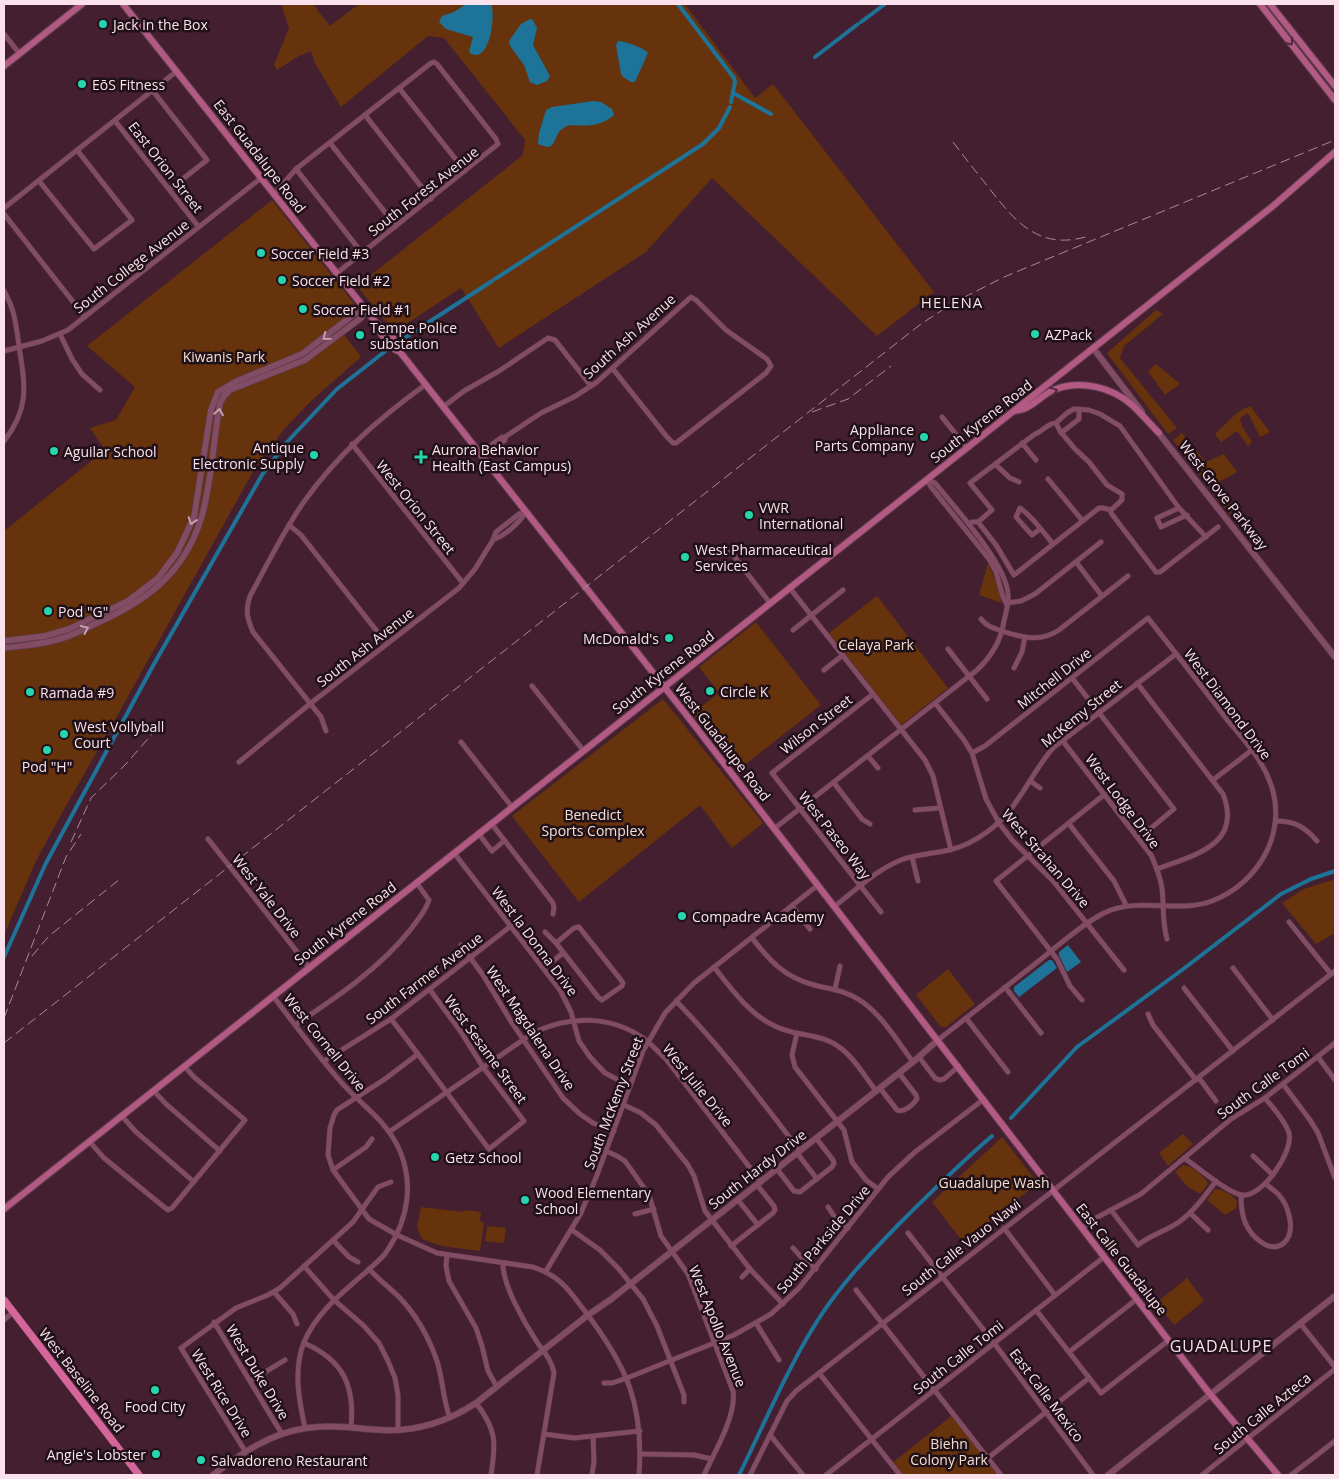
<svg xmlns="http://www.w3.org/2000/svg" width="1339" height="1479" font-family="'Open Sans',sans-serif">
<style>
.green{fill:#66330c}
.water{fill:#1e7399}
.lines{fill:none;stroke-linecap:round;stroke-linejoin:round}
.canal{stroke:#1e7399;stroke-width:4}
.minor-casing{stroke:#613e4e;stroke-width:5.5}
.tertiary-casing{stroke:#613e4e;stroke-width:7}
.secondary-casing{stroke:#613e4e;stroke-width:8}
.primary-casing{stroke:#613e4e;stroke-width:8}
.minor{stroke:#834c65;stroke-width:4.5}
.tertiary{stroke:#834c65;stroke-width:5.5}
.secondary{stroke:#b25a83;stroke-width:6}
.primary{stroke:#d6659b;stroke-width:7}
.rail{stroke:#a88a97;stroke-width:1;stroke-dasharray:10 5;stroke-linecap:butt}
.oneway{stroke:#532a3d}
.oneway2{stroke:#c49eaf}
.poi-dot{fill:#26d5ae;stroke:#201017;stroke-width:2}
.labels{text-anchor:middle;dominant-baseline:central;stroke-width:5;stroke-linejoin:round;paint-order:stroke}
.poi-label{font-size:14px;fill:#fae1eb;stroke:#201017;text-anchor:start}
.street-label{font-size:14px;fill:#fae1eb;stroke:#201017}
.park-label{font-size:14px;fill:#f5dfd2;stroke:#201017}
.neighbourhood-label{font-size:15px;letter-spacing:1px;fill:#fae1eb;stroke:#201017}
.quarter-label{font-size:16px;letter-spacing:1px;fill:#fae1eb;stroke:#201017}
</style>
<rect width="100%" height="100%" fill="#441f30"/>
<g class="green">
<path d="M281,4H314L318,11L330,26L359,4H685L755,98L773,84L934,292L877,336L712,178L646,252L499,348L461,288L394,332L357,286L523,155L525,140L444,38L428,36L341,107L315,63L311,51L299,56L277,70L274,65L289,28Z"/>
<path d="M272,200L356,306V310L337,325L361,357L311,401L285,428L254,470L111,727L62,813L36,861L4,935V531L105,450L90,428L116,420L135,387L87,346Z"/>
<path d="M1156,310L1163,314L1124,346L1120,358L1177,428L1168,434L1107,353Z"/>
<path d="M1156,364L1180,384L1165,395L1148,371Z"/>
<path d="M1250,406L1270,432L1260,437L1248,413L1240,418L1242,426L1252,442L1248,446L1237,431L1221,442L1215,434L1238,412Z"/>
<path d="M1182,433L1206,462L1224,454L1237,472L1219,482L1235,509L1230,514L1173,440Z"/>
<path d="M988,563L999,589L1001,603L979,595Z"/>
<path d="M877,596L948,688L901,725L829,633Z"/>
<path d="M756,622L821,705L737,771L693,713L719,693L699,667Z"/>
<path d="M663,699L763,823L732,848L700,805L579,902L512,816Z"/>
<path d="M1335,879V933L1316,944L1282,903L1304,889Z"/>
<path d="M948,969L975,1004L946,1027H941L916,995Z"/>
<path d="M1183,1134L1193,1144L1168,1166L1159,1153Z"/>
<path d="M1002,1137L1038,1183L963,1242L932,1202Z"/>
<path d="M1183,1165C1192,1166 1205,1176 1208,1184L1200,1194L1188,1187L1175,1172Z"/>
<path d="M1215,1189C1224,1189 1231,1195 1237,1201L1236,1208L1225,1215L1207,1200Z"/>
<path d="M421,1207L463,1212L465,1210L481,1212L480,1221L484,1223L480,1251L441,1246L422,1239L417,1227Z"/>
<path d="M487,1226L506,1228L504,1243L485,1241Z"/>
<path d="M1187,1278L1204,1301L1174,1325L1156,1303Z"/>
<path d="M954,1414L1001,1475H900L891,1464Z"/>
</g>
<g class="water">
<path d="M466,4H491C496,15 490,63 471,54L469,51L473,37L446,29L439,22L442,16L454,12Z"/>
<path d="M530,19L533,20L537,28L533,45L550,76L547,81L537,85L530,82L524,65L510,46L509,41L521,24Z"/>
<path d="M618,41C625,41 644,48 648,53L635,82H631L623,77L621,74L616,45Z"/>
<path d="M593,101L601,102L612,109L614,115C600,127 587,126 570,125C567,126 561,129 559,132C553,141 555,152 538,144L539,133L546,110L552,107Z"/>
<path d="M1068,945L1081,962L1067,972L1059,955V952Z"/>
<path d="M1049,960H1052L1057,968L1019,997L1014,991V987Z"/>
</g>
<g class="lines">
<g class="canal">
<path d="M678,4L734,78L735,82L731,102"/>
<path d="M861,22L885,4"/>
<path d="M815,57L858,24"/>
<path d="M733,93L771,114"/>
<path d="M495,279L703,144L719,128L730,107"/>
<path d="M400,341L492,281"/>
<path d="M4,957L46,863L154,664L262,475L287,442L337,389L388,349"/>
<path d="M1011,1118L1077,1047L1182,970L1281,894L1311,879L1335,871"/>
<path d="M739,1475C764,1425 786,1371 816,1323C839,1286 869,1255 899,1224C929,1194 959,1164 992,1136"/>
</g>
<g class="minor-casing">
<g id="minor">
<path d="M4,34L19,53"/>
<path d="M399,88L465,171"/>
<path d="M153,91L207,160L170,189"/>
<path d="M365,115L431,199"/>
<path d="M115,121L198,226"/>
<path d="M330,143L396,226"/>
<path d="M296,169L362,253"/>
<path d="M39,181L94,249L132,220L77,150"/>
<path d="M274,194L296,169L431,63L434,62L437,64L496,139L498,144L337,273"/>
<path d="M4,208L177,71"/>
<path d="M4,214L85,317"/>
<path d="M4,291C15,310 16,325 19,346C25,385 30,408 4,441"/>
<path d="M60,334L72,359L82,374L100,390"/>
<path d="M4,351L42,341L68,330L261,178"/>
<path d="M443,407L464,391L499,371L548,338L555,340L591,386"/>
<path d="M942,417L967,448"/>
<path d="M1056,423L1060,431L1075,449L1089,462L1107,485L1122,494V500L1111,510V513L1156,572H1160L1218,527"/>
<path d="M1061,433L1079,419V409"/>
<path d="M1022,443L1036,460"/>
<path d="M352,444L463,583"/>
<path d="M482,456L486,449L502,437H505L541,413L574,397L597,382L691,297L696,300L726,330L767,359L771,366L766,373L676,443H673L667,437L613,369"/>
<path d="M482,456L489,453L505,440V437"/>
<path d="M996,465L1010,478L1019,482"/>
<path d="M1048,479L1082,520"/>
<path d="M927,480L931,487L989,559L996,572L1003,597L1006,603"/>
<path d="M1179,508L1157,518L1161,527L1187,515"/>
<path d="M972,522H978L992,510L970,483L1035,434C1042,432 1048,423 1056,423L1067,413L1074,409L1089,410L1100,414L1120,426L1179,508L1206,537"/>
<path d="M978,522L996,545L1014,575L1099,508H1103L1111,510"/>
<path d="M289,525L301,535L387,644"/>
<path d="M1040,529L1032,535L1016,517L1020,508C1033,517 1043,532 1053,544"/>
<path d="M493,540C506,535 519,523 526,512"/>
<path d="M730,551L770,603"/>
<path d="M1076,562L1102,596"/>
<path d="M789,587L925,760L933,776L951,850"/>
<path d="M1006,603L1021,601L1035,594L1101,542"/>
<path d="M981,619C988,628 995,628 1005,632C1024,638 1041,642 1059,630L1128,576"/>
<path d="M793,630L843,590"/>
<path d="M948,649L987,699"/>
<path d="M1014,668L1022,652L1025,637"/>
<path d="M824,670L843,655"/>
<path d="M1072,678L1174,809L1139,838"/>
<path d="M1137,683L1223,794C1243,845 1194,855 1157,869"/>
<path d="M532,686L583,750"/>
<path d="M873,694L772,773L881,912"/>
<path d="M935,703L964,740L972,753L986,799L999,823L1013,841L1054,882L1124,970"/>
<path d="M326,731L321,717L253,632C247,618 245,610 250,596C267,565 283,532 303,503C337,455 378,419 425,385"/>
<path d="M1062,740L1151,855C1156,866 1160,876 1162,888C1164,905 1162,922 1167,939"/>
<path d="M461,742L512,807"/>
<path d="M868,756L878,768"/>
<path d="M239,762L311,703L459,588L475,569L493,540L496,532L519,514L526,512"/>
<path d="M1213,780L1252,750"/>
<path d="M1030,781L1040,788"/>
<path d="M834,783L862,819L870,824"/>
<path d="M915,810L940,808"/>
<path d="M1276,821C1295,821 1305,827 1317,841"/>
<path d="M491,823L553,903L554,908L553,914"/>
<path d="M1069,824L1114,881L1126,905"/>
<path d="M775,828L977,670C991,657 1001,641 1004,621C1006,613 1009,602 1008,594C1006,563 955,508 935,483L927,479"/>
<path d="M478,833L492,851L504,841"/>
<path d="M208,839L309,967"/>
<path d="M454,853L560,990L571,1012L579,1041L590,1057L605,1073L630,1086"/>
<path d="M912,857L918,881"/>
<path d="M792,906L810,929"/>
<path d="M835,906C856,890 876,870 901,860C916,854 933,854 949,850C963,847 976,840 987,832C1019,809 1028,777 1053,748L1176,654"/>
<path d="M1289,922L1331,974"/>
<path d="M545,932L556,943L598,997L602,1000L622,986L623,983L621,980L579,927L574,928L556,943"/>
<path d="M752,938C770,961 784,977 814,985C829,989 844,990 858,999C881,1013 897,1041 913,1062"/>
<path d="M461,945L483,975L512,1023L563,1098L580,1114L593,1123L614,1131"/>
<path d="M714,967C734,992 753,1020 785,1030C803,1036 823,1035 839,1047C853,1056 866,1078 876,1091"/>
<path d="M544,968L563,953"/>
<path d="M1233,968L1273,1020"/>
<path d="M1005,987L1041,1033"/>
<path d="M1184,988L1233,1051"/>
<path d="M835,989L840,966"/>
<path d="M273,996C295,1025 317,1055 341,1082C359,1103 383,1118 396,1143C405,1159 409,1180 407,1198C405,1217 398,1235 387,1251C382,1259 373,1265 366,1272C342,1293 317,1312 304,1342C293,1370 299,1400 305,1428"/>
<path d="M1082,1000L1070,986L1057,959L996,881L1105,794"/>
<path d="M676,1001C721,1047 761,1100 800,1151"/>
<path d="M1148,1014L1153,1025L1196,1080"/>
<path d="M966,1018L1008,1072"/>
<path d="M391,1019C425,1062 456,1106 489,1149L524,1121L483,1067L461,1032L430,990"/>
<path d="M295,1025C337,997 379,969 411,929C418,919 426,911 429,900L416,882"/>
<path d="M797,1033L792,1055L795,1067L844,1130L852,1162L866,1180L878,1189"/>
<path d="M938,1040C972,1013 1006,987 1040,960C1060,944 1081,925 1104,913C1139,896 1177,914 1212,901C1259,883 1289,831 1270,782C1261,757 1241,737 1225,717C1200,684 1174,651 1148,618L985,746L972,753"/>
<path d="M418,1054L385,1079L337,1110L334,1115L330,1128L328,1155L333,1170L369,1219L397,1235L437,1253L533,1267C560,1276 568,1289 584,1310C627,1366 644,1404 639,1475"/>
<path d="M919,1057L935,1078L939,1080L944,1079L959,1066"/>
<path d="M1318,1057L1335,1080"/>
<path d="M324,1061L391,1019L511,926"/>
<path d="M1199,1078L1216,1101"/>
<path d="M1283,1084L1310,1120L1318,1133L1335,1178"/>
<path d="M880,1088L897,1110C904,1113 913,1105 917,1099L916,1095L899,1073"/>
<path d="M153,1090L166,1104L220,1151"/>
<path d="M624,1105L641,1113L656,1125L688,1165L694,1176L705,1211L750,1269L783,1304"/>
<path d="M121,1115L135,1131L194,1182"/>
<path d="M389,1132L533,1033C570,1015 612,1015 646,1040C653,1046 659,1053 666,1059L761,1182"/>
<path d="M89,1141L104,1158L164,1207L168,1210L172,1208L245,1120L194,1077L184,1066"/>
<path d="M606,1151L617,1156L625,1161L649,1195L661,1236L688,1274L733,1391C737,1415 714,1453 704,1475"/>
<path d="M797,1153L817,1179"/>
<path d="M1253,1156L1273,1175"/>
<path d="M1184,1158C1198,1167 1227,1193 1242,1195C1262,1198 1294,1151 1289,1133C1285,1120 1273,1108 1265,1098"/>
<path d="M777,1169L794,1191L800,1192L832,1167L834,1163L833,1160L816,1138"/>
<path d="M333,1170L366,1147L372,1139"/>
<path d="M1241,1195C1241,1204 1242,1214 1245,1222C1250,1235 1269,1255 1284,1243C1297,1231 1288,1204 1278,1194C1274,1190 1269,1187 1266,1184"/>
<path d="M738,1200L758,1225"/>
<path d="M828,1207L834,1216L848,1228"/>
<path d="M1111,1210L1138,1245C1151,1235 1166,1231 1179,1222C1194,1211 1205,1196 1216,1181"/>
<path d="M1190,1213L1208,1230"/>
<path d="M635,1214L654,1209"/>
<path d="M1004,1228L1055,1295"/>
<path d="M1082,1228L1096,1218L1141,1194L1231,1119L1265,1098L1335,1043"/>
<path d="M572,1230L600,1250L618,1268L643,1299L657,1326L684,1395V1402"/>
<path d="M908,1233L994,1343L1093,1475"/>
<path d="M333,1240L349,1257L358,1262"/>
<path d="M731,1246L773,1213L775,1210L774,1206L757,1185"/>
<path d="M793,1248L803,1259L816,1269"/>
<path d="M447,1255L446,1266L449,1281L476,1328L482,1346L488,1371L497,1387"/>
<path d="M503,1263C502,1284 525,1324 537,1342C544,1352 552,1361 554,1373L537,1475"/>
<path d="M304,1266L334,1300L363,1325L379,1343L388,1361L395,1378L398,1395V1430"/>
<path d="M369,1269C379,1280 390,1288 400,1298C417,1316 429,1338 437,1361C443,1380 443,1400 450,1418"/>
<path d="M546,1271L581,1213L597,1175L643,1051L665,1013L694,983L818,885"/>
<path d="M742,1277L750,1269"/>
<path d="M856,1290L1001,1475"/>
<path d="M274,1292L293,1314L297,1324"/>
<path d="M1036,1310L1101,1393L1169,1340"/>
<path d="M4,1320L13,1312"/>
<path d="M214,1322L282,1434"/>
<path d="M756,1323L779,1360"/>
<path d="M1300,1323L1335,1367"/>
<path d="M304,1343C343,1360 355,1385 351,1427"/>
<path d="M1069,1352L1137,1299"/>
<path d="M819,1373L900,1475"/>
<path d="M250,1381L285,1360"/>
<path d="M604,1383H612L627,1378L734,1335L771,1314L799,1288L888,1177L915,1152L984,1099"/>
<path d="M476,1403C497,1430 496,1443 491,1475"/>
<path d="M544,1434L574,1438L640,1431"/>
<path d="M770,1435L803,1475"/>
<path d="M245,1451L181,1348L236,1308L268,1295L280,1288L353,1222L378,1187L391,1182"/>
<path d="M641,1454L694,1455L712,1459"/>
<path d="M988,1458L1089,1378"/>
<path d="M592,1475L594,1461L593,1437"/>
<path d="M750,1475L787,1401L796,1391L1335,971"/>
<path d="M826,1475L1104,1257"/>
<path d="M1202,1475L1335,1369"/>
<path d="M1291,1475L1335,1441"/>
</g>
</g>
<g class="tertiary-casing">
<g id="tertiary">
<path d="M1093,348L1142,412"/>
<path d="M1157,431L1335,657"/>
<path d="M4,641L45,636L69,629L128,601L158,578L177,553L194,517L211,410L218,392L237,381L302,354L357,312L365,310"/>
<path d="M4,648C20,646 36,645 52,641C67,638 81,631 95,624C146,601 183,575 201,519C212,482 213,441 220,403L224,396L230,390L305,360L361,318L365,310"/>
<path d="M213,1475C242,1453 270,1433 307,1428C333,1424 357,1429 383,1430C416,1432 449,1421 476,1403L588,1315L610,1300L913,1062L938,1040"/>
<path d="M1108,1475L1335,1296"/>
</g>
</g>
<g class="secondary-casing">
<g id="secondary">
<path d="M123,4L377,324C380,334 390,349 400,352"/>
<path d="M1260,4L1335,100"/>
<path d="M1270,4L1335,86"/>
<path d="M4,66L82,4"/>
<path d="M377,324C387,329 398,342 400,352L692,722L1206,1389L1278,1475"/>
<path d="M1015,411C1018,410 1023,410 1026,408C1037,403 1044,393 1056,389C1081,380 1112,387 1132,405C1142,414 1150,424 1159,433"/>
<path d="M4,1209L1273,206L1335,152"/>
</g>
</g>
<g class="primary-casing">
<path id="primary" d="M4,1300L139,1475"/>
</g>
<use href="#minor" class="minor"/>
<use href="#tertiary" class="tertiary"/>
<use href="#secondary" class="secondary"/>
<use href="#primary" class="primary"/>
<g class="rail">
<path d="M953,142C965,158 977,173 989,188C1016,223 1040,251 1089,236"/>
<path d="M812,412L848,399L891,366"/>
<path d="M71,842L91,798L126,764L153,733"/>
<path d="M32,956L49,936L120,879"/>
<path d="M4,1018L66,857L81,834"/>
<path d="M4,1043L921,324L953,303L1004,277L1335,140"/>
</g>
</g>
<defs><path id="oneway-chevron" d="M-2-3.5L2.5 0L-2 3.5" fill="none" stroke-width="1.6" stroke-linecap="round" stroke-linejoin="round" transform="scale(1.25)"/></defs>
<g class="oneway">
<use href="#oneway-chevron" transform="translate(1290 42) rotate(52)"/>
<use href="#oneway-chevron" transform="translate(1054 391) rotate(-21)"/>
</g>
<g class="oneway2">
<use href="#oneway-chevron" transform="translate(326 337) rotate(141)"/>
<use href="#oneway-chevron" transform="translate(219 412) rotate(-81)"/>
<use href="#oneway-chevron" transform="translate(192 521) rotate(109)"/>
<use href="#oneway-chevron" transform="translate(85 629) rotate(-24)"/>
</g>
<g class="poi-dot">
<circle cx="103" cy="24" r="5"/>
<circle cx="82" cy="84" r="5"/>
<circle cx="261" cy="253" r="5"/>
<circle cx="282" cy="280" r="5"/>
<circle cx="303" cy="309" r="5"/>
<circle cx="1035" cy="334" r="5"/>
<circle cx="360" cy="335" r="5"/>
<circle cx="924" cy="437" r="5"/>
<circle cx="54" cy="451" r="5"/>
<circle cx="314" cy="455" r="5"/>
<path d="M418.5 449.5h5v5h5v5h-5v5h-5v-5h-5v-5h5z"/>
<circle cx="749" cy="515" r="5"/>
<circle cx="685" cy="557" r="5"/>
<circle cx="48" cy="611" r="5"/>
<circle cx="669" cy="638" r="5"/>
<circle cx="710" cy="691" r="5"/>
<circle cx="30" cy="692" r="5"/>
<circle cx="64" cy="734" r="5"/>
<circle cx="47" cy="750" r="5"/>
<circle cx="682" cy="916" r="5"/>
<circle cx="435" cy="1157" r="5"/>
<circle cx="525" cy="1200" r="5"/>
<circle cx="155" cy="1390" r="5"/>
<circle cx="156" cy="1454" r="5"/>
<circle cx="201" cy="1460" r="5"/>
</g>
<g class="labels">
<g class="poi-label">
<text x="113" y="24">Jack in the Box</text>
<text x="92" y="84">EōS Fitness</text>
<text x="271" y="253">Soccer Field #3</text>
<text x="292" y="280">Soccer Field #2</text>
<text x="313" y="309">Soccer Field #1</text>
<text x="370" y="327">Tempe Police<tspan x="370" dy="16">substation</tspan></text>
<text x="1045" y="334">AZPack</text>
<text x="914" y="429" text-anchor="end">Appliance<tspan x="914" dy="16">Parts Company</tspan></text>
<text x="304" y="447" text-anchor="end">Antique<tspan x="304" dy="16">Electronic Supply</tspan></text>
<text x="432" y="449">Aurora Behavior<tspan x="432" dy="16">Health (East Campus)</tspan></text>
<text x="64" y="451">Aguilar School</text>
<text x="759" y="507">VWR<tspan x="759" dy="16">International</tspan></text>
<text x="695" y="549">West Pharmaceutical<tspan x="695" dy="16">Services</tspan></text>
<text x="58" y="611">Pod "G"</text>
<text x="659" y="638" text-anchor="end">McDonald's</text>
<text x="720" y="691">Circle K</text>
<text x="40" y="692">Ramada #9</text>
<text x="74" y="726">West Vollyball<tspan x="74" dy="16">Court</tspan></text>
<text x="47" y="766" text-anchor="middle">Pod "H"</text>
<text x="692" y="916">Compadre Academy</text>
<text x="445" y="1157">Getz School</text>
<text x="535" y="1192">Wood Elementary<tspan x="535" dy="16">School</tspan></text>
<text x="155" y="1406" text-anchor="middle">Food City</text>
<text x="146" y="1454" text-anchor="end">Angie's Lobster</text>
<text x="211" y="1460">Salvadoreno Restaurant</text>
</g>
<g class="street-label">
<text transform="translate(260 156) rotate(52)">East Guadalupe Road</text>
<text transform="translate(166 167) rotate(52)">East Orion Street</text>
<text transform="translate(423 191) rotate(-38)">South Forest Avenue</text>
<text transform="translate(131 266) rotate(-38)">South College Avenue</text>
<text transform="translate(629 336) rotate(-42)">South Ash Avenue</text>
<text transform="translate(981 421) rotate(-38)">South Kyrene Road</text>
<text transform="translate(1224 495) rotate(52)">West Grove Parkway</text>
<text transform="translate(416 507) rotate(51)">West Orion Street</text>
<text transform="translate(365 647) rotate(-38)">South Ash Avenue</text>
<text transform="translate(663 672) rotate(-38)">South Kyrene Road</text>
<text transform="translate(1054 678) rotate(-38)">Mitchell Drive</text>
<text transform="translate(1228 704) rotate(53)">West Diamond Drive</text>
<text transform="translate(1081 713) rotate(-39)">McKemy Street</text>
<text transform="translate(816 724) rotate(-38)">Wilson Street</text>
<text transform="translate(723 742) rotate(52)">West Guadalupe Road</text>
<text transform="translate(1123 801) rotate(53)">West Lodge Drive</text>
<text transform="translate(835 835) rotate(52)">West Paseo Way</text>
<text transform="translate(1046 858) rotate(49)">West Strahan Drive</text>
<text transform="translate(267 896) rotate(52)">West Yale Drive</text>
<text transform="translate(345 923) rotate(-38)">South Kyrene Road</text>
<text transform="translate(535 941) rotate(53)">West la Donna Drive</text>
<text transform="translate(424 978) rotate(-37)">South Farmer Avenue</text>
<text transform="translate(531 1028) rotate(56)">West Magdalena Drive</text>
<text transform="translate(325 1042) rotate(51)">West Cornell Drive</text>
<text transform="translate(486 1049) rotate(54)">West Sesame Street</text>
<text transform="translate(1263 1083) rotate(-36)">South Calle Tomi</text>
<text transform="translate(698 1085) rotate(51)">West Julie Drive</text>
<text transform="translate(613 1103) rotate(-69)">South McKemy Street</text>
<text transform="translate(757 1169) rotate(-38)">South Hardy Drive</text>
<text transform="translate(823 1239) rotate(-50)">South Parkside Drive</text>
<text transform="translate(961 1247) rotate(-38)">South Calle Vauo Nawi</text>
<text transform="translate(1122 1259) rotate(52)">East Calle Guadalupe</text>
<text transform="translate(718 1326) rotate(68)">West Apollo Avenue</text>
<text transform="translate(958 1357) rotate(-38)">South Calle Tomi</text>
<text transform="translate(258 1372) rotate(59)">West Duke Drive</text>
<text transform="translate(82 1380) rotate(52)">West Baseline Road</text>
<text transform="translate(222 1393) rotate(58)">West Rice Drive</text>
<text transform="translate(1047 1395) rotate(53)">East Calle Mexico</text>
<text transform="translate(1262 1413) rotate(-39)">South Calle Azteca</text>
</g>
<g class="park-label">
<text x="224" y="356">Kiwanis Park</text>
<text x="876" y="644">Celaya Park</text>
<text x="593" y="814">Benedict<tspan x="593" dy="16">Sports Complex</tspan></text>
<text x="994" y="1182">Guadalupe Wash</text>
<text x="949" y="1443">Biehn<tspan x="949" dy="16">Colony Park</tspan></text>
</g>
<g class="neighbourhood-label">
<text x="952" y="302">HELENA</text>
</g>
<g class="quarter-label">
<text x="1221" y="1346">GUADALUPE</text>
</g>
</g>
<rect width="1339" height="1479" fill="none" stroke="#fae1eb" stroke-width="10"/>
</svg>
